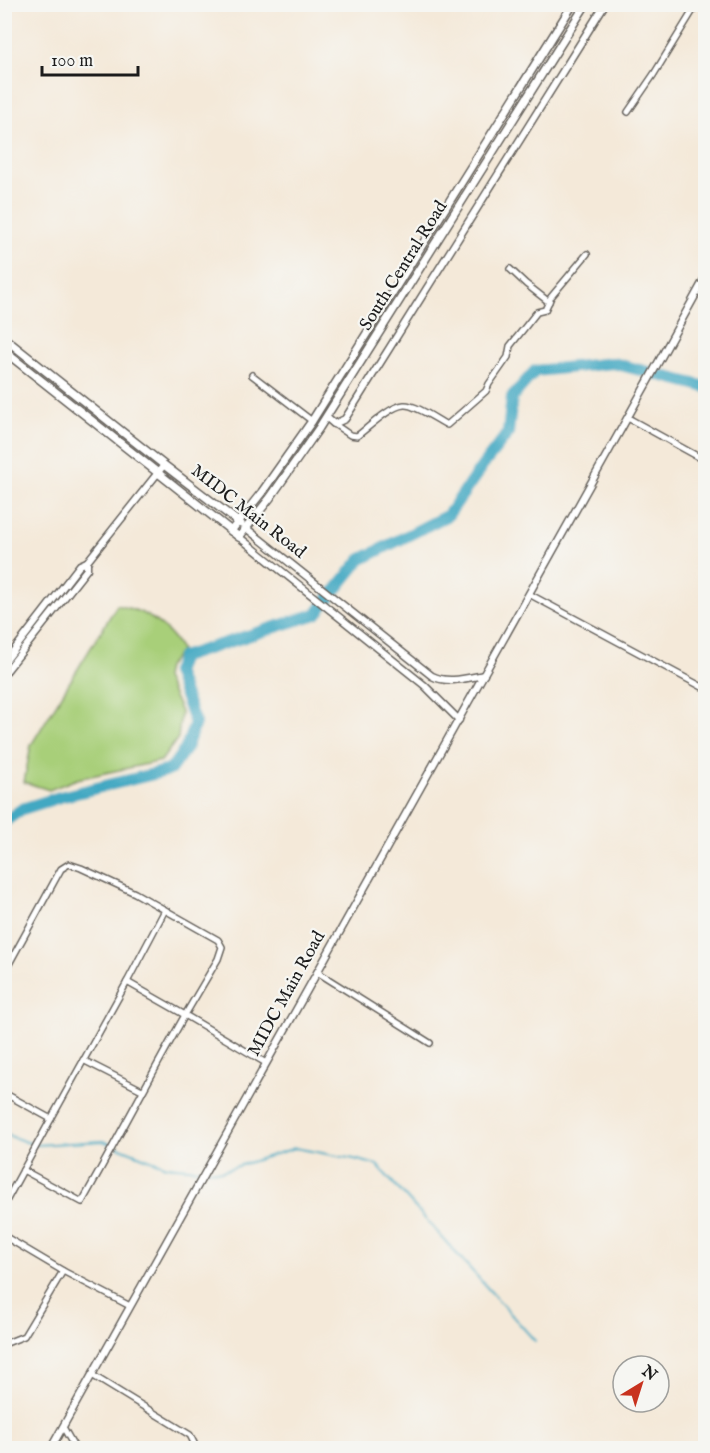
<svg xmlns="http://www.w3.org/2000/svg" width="710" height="1453" font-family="'IM FELL English',serif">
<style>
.green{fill:#a8cf79;stroke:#62764a;stroke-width:1.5}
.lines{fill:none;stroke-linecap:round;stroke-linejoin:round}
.stream{stroke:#42a8c2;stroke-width:2}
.river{stroke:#42a8c2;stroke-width:12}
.minor-casing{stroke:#68645e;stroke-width:8}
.tertiary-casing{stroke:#68645e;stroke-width:9}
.secondary-casing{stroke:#68645e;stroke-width:10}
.minor{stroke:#fff;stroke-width:5}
.tertiary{stroke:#fff;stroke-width:6}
.secondary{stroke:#fff;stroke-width:7}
.labels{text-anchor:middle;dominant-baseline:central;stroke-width:4.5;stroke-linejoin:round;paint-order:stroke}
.street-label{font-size:18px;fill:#1c1c1c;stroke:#f6f6f2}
</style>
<rect width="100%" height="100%" fill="#f6f6f2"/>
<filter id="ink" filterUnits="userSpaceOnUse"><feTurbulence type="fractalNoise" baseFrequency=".0167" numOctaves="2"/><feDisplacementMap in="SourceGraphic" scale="12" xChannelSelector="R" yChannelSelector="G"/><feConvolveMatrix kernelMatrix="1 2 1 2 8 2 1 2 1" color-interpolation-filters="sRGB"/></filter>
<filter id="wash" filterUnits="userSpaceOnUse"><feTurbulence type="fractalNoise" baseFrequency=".008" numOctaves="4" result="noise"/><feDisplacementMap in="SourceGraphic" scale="24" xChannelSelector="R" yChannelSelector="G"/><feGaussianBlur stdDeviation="1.35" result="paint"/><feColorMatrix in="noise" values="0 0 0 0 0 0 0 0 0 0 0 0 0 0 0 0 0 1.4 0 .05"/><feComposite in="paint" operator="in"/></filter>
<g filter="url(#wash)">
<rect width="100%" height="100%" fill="#f4e9d9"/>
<path class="green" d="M117,605C125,607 133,609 140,612C156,619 173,634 181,650L167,667L165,678L181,712L178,738L161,761L77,779L49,790L24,782L31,745Z"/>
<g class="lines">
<path class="stream" d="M4,1134L35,1145L103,1141L166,1166L222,1171L295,1148L354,1159L377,1165L535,1341"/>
<path class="river" d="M4,822L22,809L60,797L170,770L186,748L195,723L176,672L182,657L316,614L360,560L448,515L483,465L508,433L512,397L535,371L613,363L706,387"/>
</g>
</g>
<g filter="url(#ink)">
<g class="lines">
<g class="minor-casing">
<g id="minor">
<path d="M628,112L654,74L697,4"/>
<path d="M510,269L526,284L549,302"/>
<path d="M252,375L312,421"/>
<path d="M628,418L706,461"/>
<path d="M334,424L350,435L357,436C368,428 390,406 404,405C415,404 437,420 447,425L486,391L489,384L508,357L510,346L537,312L545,310L551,297L587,254"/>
<path d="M529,594L706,689"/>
<path d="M317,972L430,1043"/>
<path d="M4,973L61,869L69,864L81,868L135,893L218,940L222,947L218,959L185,1015L266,1063"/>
<path d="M127,982L165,910"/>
<path d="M83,1060L142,1090"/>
<path d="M4,1093L51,1119L4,1205"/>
<path d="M23,1170L82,1202C117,1140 150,1077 185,1015L127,982L51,1119"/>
<path d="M4,1236L63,1271L24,1336L4,1344"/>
<path d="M63,1271L130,1306"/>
<path d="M92,1375L190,1435L194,1443L193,1448"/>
<path d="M63,1427L75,1448"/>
</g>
</g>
<g class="tertiary-casing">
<g id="tertiary">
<path d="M326,417L334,424L345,419L605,4"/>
<path d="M246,528L432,676C448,684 467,678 484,675"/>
<path d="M239,537L424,685L459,720"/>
<path d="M4,663L80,565L87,562L164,465"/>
<path d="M4,674L87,569V562"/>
<path d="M51,1448L648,381L706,276"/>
</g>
</g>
<g class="secondary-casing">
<g id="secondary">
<path d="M4,338L164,465L241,524"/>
<path d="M4,351L239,537L270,498L319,428L586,4"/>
<path d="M231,531L262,492L312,421L573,4"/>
</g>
</g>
<use href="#minor" class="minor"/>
<use href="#tertiary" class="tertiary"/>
<use href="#secondary" class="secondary"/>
</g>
</g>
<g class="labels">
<g class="street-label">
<text transform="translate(404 266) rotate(-58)">South Central Road</text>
<text transform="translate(248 512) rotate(38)">MIDC Main Road</text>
<text transform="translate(287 994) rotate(-61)">MIDC Main Road</text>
</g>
</g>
<rect width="710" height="1453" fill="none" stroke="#f6f6f2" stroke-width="24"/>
<g transform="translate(641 1384) rotate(38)"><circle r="28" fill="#f6f6f2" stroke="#9f9f9c" stroke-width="1.5"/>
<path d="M0-4.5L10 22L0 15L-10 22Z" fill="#c8321e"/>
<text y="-9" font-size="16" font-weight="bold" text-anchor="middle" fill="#1c1c1c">N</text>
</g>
<path d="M42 66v9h96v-9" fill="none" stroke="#1c1c1c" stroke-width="3"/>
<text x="51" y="66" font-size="18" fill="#1c1c1c" stroke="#f6f6f2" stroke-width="4.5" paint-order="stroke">100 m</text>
</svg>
